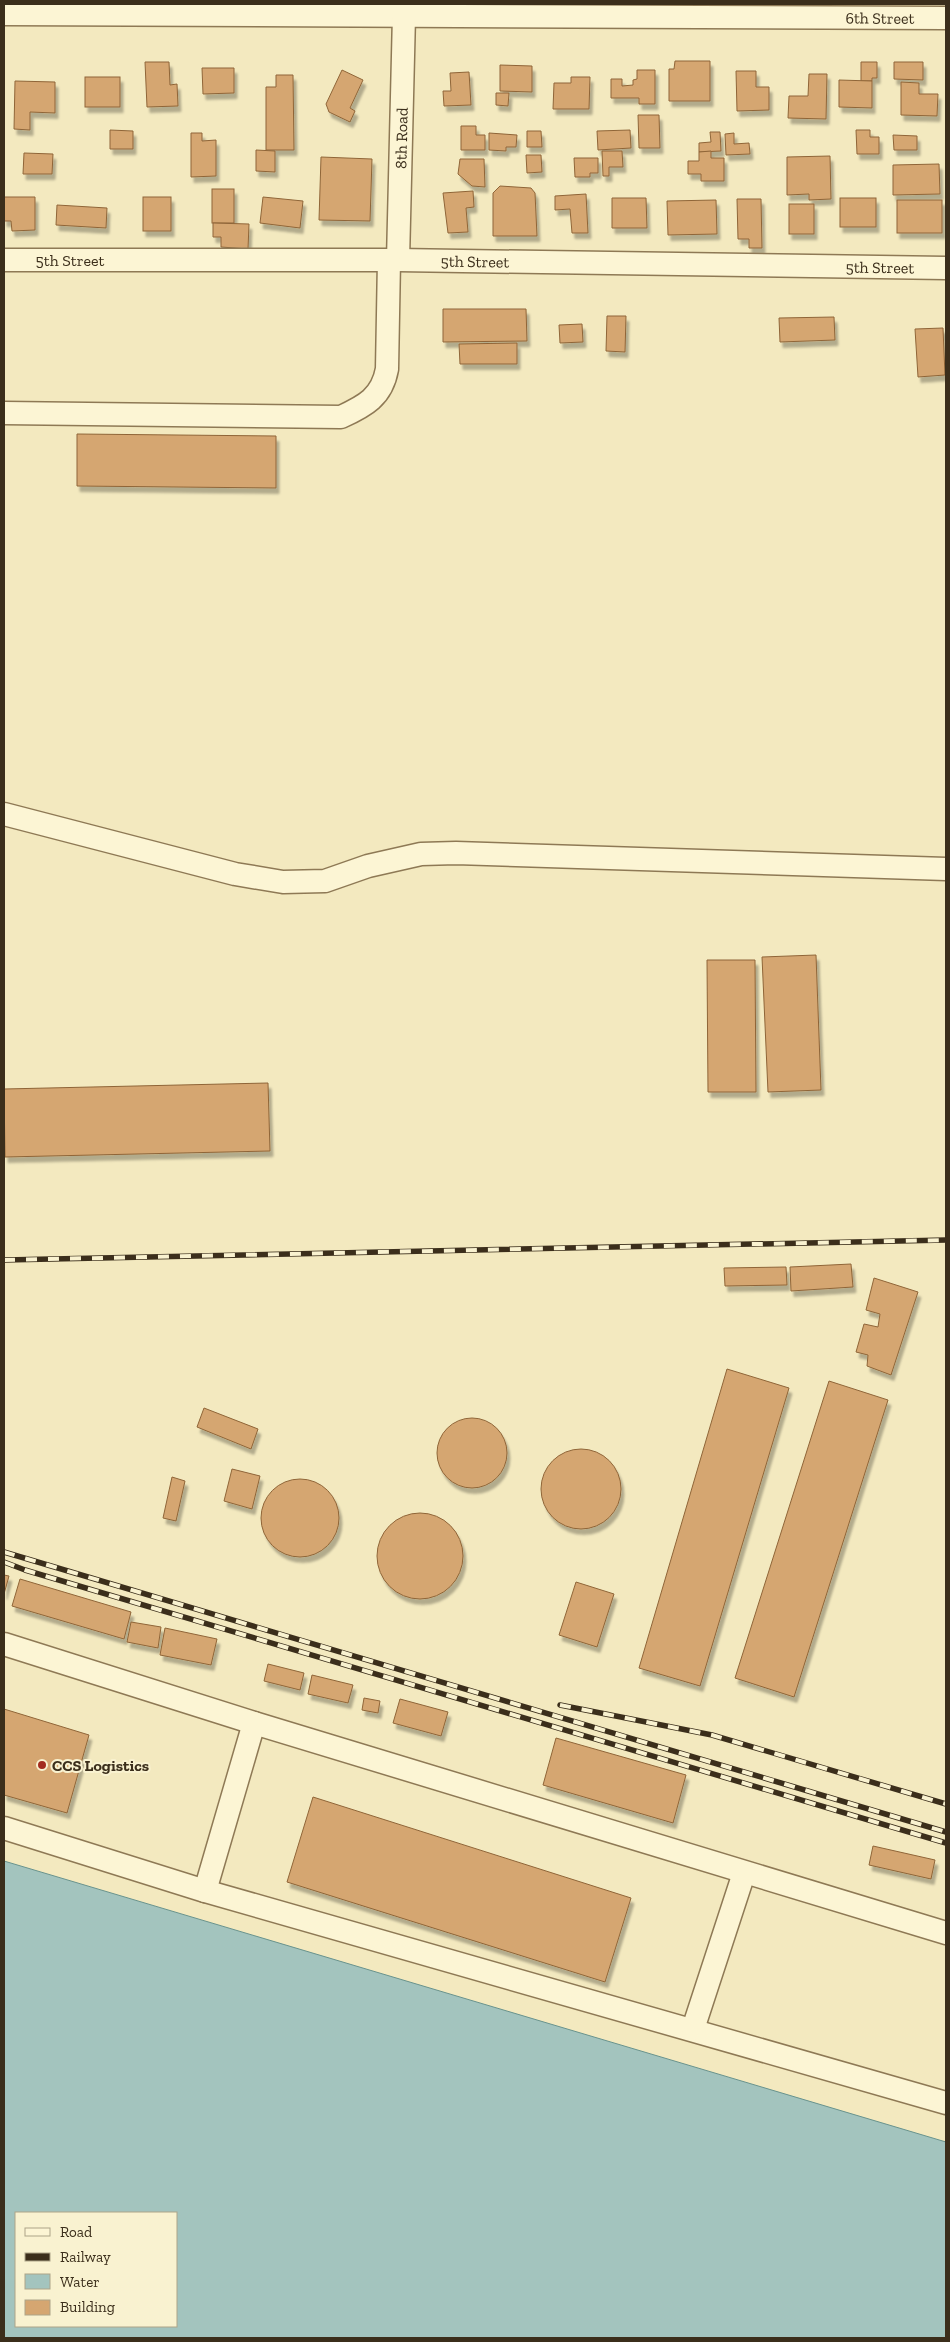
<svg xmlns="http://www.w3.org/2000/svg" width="950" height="2342" font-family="'Zilla Slab',serif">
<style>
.water{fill:#a3c4be;stroke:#69938d;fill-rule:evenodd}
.building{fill:#d5a671;stroke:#8f6538;filter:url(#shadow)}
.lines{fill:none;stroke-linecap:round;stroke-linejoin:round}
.minor-casing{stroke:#8e7955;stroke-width:25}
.minor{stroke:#fcf5d4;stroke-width:22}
.rail-casing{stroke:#3b2e1b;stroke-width:5.5}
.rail{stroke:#f9f2d0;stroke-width:4;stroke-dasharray:11;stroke-linecap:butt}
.poi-dot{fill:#a32c1f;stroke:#f9f2d0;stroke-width:2}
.labels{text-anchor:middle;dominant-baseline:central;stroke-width:4;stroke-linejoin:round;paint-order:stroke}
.street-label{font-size:16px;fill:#3b2e1b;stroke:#f9f2d0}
.poi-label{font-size:16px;font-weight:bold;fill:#3b2e1b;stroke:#f9f2d0;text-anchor:start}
</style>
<defs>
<filter id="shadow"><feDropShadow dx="3" dy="5.5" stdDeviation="1" flood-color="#0004"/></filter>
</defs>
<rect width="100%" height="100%" fill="#f3e9bf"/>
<path class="water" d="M4,1861L946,2142V2338H4ZM16,2213H176V2326H16Z"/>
<g class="building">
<path d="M675,61H710V101H669V69H674Z"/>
<path d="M145,62H169L170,85L177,84L178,106L147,107Z"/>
<path d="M861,62H877V78H872V81H861Z"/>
<path d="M894,62H923V80L894,79Z"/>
<path d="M500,65L532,66V92L500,91Z"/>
<path d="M202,68H234V93L203,94Z"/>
<path d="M342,70L363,80L350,108L355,111L350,122L329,112L326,104Z"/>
<path d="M637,70H655V104H639V98H611V79H622V86L633,85V80L637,79Z"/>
<path d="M736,71H756V87H769V110L737,111Z"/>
<path d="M469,72L471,105L444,106L443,91H451L450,73Z"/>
<path d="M809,74H827L826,119L788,118L789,96H808Z"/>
<path d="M276,75H293L294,150H266V87H276Z"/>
<rect x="85" y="77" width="35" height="30"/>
<path d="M571,77H590L589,109H553L554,83H571Z"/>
<path d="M839,80L872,81V108L839,107Z"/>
<path d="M15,81L55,82V113L30,112V130L14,129Z"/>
<path d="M901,82L919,83V94H938L937,116L901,115Z"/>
<path d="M496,93H509L508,106L496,105Z"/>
<path d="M638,115H659L660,148H639Z"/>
<path d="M461,126H476V135H485V150H461Z"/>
<path d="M110,130L133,131V149H110Z"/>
<path d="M630,130L631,148L598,150L597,131Z"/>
<path d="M856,130H870V137H879V154H857Z"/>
<path d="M527,131H541L542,147H527Z"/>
<path d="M710,132H720L721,151L699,152V143L711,142Z"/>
<path d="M191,133H202V141L216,140V176L191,177Z"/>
<path d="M489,133L517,135L516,147H506V151L489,150Z"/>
<path d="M734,133V144L749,143L750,154L726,155L725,134Z"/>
<path d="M893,135L917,136V150H894Z"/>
<path d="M256,150L275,151V172L256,171Z"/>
<path d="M602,151H622L623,167H609V176H603Z"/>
<path d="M711,151V158H724V181H701V174H688V161H699V152Z"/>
<path d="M24,153L53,154L52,174H23Z"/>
<path d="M526,155H541L542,172L527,173Z"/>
<path d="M830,156L831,199L809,200V194L787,195V157Z"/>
<path d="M321,157L372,159L370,221L319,220Z"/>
<path d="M574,158H598V173H590V177H575Z"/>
<path d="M460,159H484L485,187L472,186L458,174Z"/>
<path d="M939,164L940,194L893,195V165Z"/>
<path d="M500,186L531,188L535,193L537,236H493V193Z"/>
<rect x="212" y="189" width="22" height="34"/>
<path d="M473,191L474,207L466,208L468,232L448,233L443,193Z"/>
<path d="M586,194L588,233H572L570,209L555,210V196Z"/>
<path d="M4,197H35V230L12,231L11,221H4Z"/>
<rect x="143" y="197" width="28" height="34"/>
<path d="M263,197L303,201L300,228L260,223Z"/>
<path d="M612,198H646L647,228H612Z"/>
<rect x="840" y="198" width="36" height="29"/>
<path d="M737,199H761L762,248H749V239H738Z"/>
<path d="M716,200L717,234L668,235L667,201Z"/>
<rect x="897" y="200" width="45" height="33"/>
<rect x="789" y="204" width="25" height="30"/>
<path d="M57,205L107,208L106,228L56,225Z"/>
<path d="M213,223L249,224L248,249L221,247V237H213Z"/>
<path d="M443,309H526L527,341L443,342Z"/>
<path d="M607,316H626L625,352L606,351Z"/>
<path d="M834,317L835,340L780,342L779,318Z"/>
<path d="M582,324L583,342L560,343L559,325Z"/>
<path d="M943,328L945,375L918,377L915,329Z"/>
<path d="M517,343V364H460L459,344Z"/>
<path d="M77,434L276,436V488L77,486Z"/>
<path d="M816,955L821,1090L768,1092L762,957Z"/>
<path d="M707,960H755L756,1092H708Z"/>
<path d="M268,1083L270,1151L5,1157L4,1089Z"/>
<path d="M851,1264L853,1287L791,1291L790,1267Z"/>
<path d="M786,1267L787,1285L725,1286L724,1268Z"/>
<path d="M874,1278L918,1292L891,1375L867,1366L868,1355L856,1352L864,1324L878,1327L880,1314L866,1310Z"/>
<path d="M727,1369L789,1388L700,1686L639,1668Z"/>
<path d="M829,1381L888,1400L794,1697L735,1678Z"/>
<path d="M204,1408L258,1429L251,1449L197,1427Z"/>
<circle cx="472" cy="1453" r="35"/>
<circle cx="581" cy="1489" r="40"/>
<path d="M232,1469L260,1476L252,1509L224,1501Z"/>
<path d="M172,1477L185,1481L176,1521L163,1518Z"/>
<circle cx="300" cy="1518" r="39"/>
<circle cx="420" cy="1556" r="43"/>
<path d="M4,1575L9,1576L4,1594Z"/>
<path d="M20,1579L131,1612L124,1639L12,1606Z"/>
<path d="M576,1582L614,1594L597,1647L559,1635Z"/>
<path d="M131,1622L161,1627L158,1648L127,1642Z"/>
<path d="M165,1628L217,1639L211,1665L160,1655Z"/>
<path d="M268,1664L304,1673L300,1690L264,1681Z"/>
<path d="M312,1675L353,1685L348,1703L308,1694Z"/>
<path d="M364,1698L380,1701L378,1713L362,1710Z"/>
<path d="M400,1699L448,1712L441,1736L393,1723Z"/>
<path d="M4,1709L89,1735L67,1813L4,1795Z"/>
<path d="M556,1738L686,1775L673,1823L543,1785Z"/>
<path d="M313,1797L631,1898L605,1982L287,1882Z"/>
<path d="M873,1846L935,1860L931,1879L869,1865Z"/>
</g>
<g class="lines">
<g class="minor-casing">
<g id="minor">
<path id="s1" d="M4,14L946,18"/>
<path id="s2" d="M4,260H398L946,268"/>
<path id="s3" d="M398,260L404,15"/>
<path d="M4,413L341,417C365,406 382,397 387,369L389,260"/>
<path d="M4,814L235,874L283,882L325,881L368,866L421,854L456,853L946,869"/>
<path d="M4,1644L254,1723L946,1933"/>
<path d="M4,1828L205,1891L946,2103"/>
<path d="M205,1891L254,1723"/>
<path d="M693,2029L744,1873"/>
</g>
</g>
<use href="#minor" class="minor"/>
<g class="rail-casing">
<g id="rail">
<path d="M4,1260L946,1240"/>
<path d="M4,1552L946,1832"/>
<path d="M4,1562L25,1570L946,1843"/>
<path d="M560,1705L712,1735L946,1804"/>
</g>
</g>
<use href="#rail" class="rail"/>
</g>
<circle class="poi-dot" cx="42" cy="1765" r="5"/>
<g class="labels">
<g class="street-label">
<text stroke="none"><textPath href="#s1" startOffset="876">6th Street</textPath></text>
<text stroke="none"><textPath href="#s3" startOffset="122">8th Road</textPath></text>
<text stroke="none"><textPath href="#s2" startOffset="66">5th Street</textPath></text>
<text stroke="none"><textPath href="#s2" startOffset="471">5th Street</textPath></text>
<text stroke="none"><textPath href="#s2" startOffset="876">5th Street</textPath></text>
</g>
<g class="poi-label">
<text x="52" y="1765">CCS Logistics</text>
</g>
</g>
<rect width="950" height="2342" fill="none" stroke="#3b2e1b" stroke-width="10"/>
<rect x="15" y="2212" width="162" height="115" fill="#f9f2d0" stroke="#ada488"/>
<rect x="25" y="2228" width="25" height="8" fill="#fcf5d4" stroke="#ada488"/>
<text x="60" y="2237" font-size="15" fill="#3b2e1b">Road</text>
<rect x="25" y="2253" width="25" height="8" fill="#3b2e1b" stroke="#ada488"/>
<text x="60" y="2262" font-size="15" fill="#3b2e1b">Railway</text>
<rect x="25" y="2274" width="25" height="15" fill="#a3c4be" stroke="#ada488"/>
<text x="60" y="2287" font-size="15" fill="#3b2e1b">Water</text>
<rect x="25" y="2300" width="25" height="15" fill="#d5a671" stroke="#ada488"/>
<text x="60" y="2312" font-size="15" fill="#3b2e1b">Building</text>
</svg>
